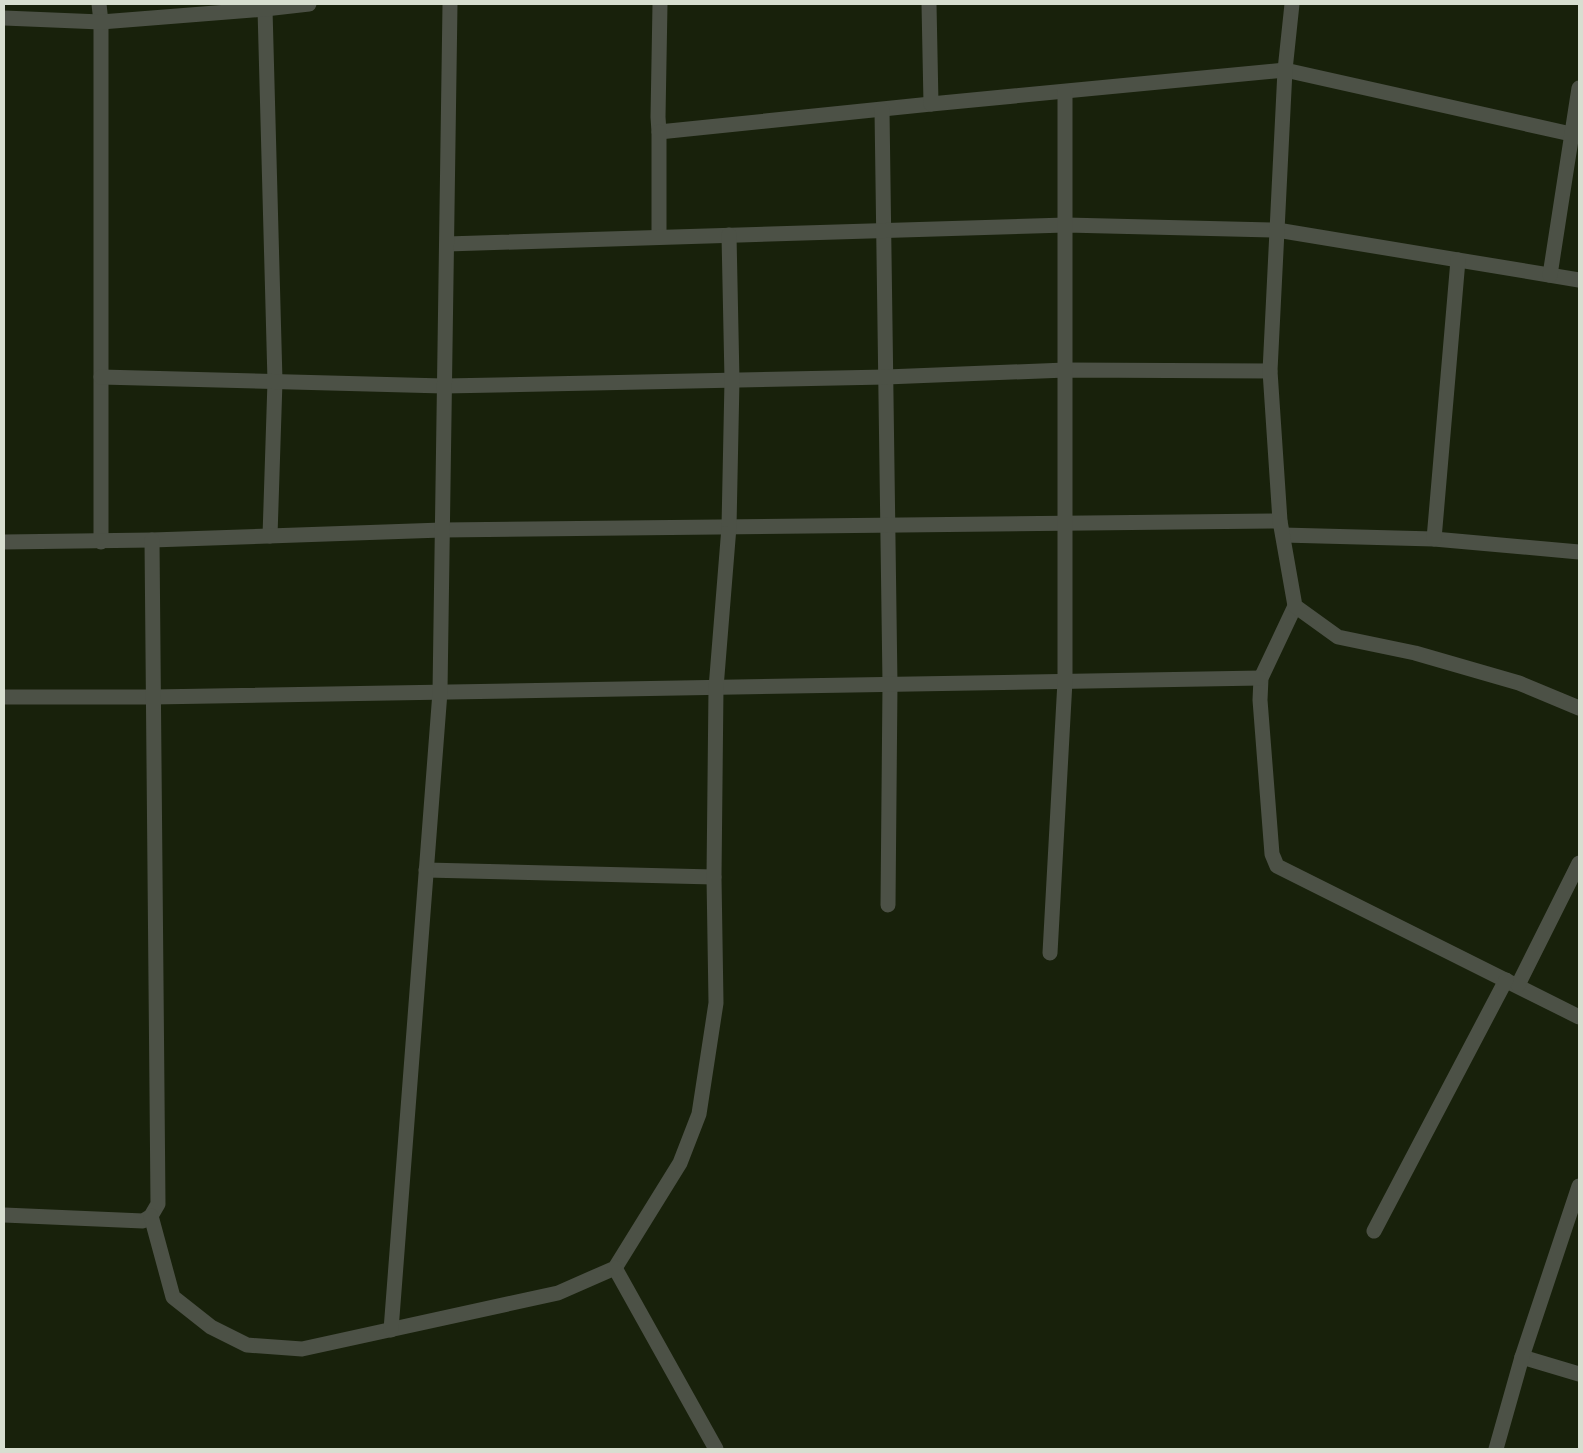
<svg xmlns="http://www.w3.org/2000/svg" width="1583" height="1453" font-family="'Noto Serif',serif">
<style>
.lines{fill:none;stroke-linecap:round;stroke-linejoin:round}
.minor{stroke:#4c5146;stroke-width:15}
.tertiary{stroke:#4c5146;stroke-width:15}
</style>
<rect width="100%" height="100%" fill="#18210b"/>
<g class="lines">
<g class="minor">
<path d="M99,4L101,22V542"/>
<path d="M660,4L658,117L659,132L931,104"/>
<path d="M929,4L931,104L1285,70L1571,134"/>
<path d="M265,9L275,381L270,536"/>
<path d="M4,18L101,22L265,9L309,4"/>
<path d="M882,110L890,684L888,905"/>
<path d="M659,237V132"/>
<path d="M447,244L1066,225L1277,230L1579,280"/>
<path d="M1550,275L1579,88"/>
<path d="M101,377L444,386L886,377L1066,370L1270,371"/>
<path d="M1283,535L1434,539L1579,552"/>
<path d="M1434,539L1458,260"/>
<path d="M4,542L152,540L442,530L1280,521"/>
<path d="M1295,606L1261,678L1260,700L1272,854L1277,866L1579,1017"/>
<path d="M4,697H153L1261,678"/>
<path d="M426,870L714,877"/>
<path d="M1050,953L1065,681V92"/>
<path d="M1518,985L1579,863"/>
<path d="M4,1215L143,1221L151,1216L158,1204L152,540"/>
<path d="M151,1216L173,1297L211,1327L247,1345L302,1349L558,1293L615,1268L680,1163L699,1114L716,1003L714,877L716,688L729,527L732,380L729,235"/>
<path d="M1374,1231L1506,980"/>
<path d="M615,1268L716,1449"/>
<path d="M391,1330L440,692L450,4"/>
<path d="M1522,1357L1579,1374"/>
<path d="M1496,1449L1522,1357L1579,1186"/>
</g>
<path class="tertiary" d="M1292,4L1285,70L1270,371L1280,521L1295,606L1338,637L1415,653L1519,683L1579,708"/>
</g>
<rect width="1583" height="1453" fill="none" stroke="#d7ded0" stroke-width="10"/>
</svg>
